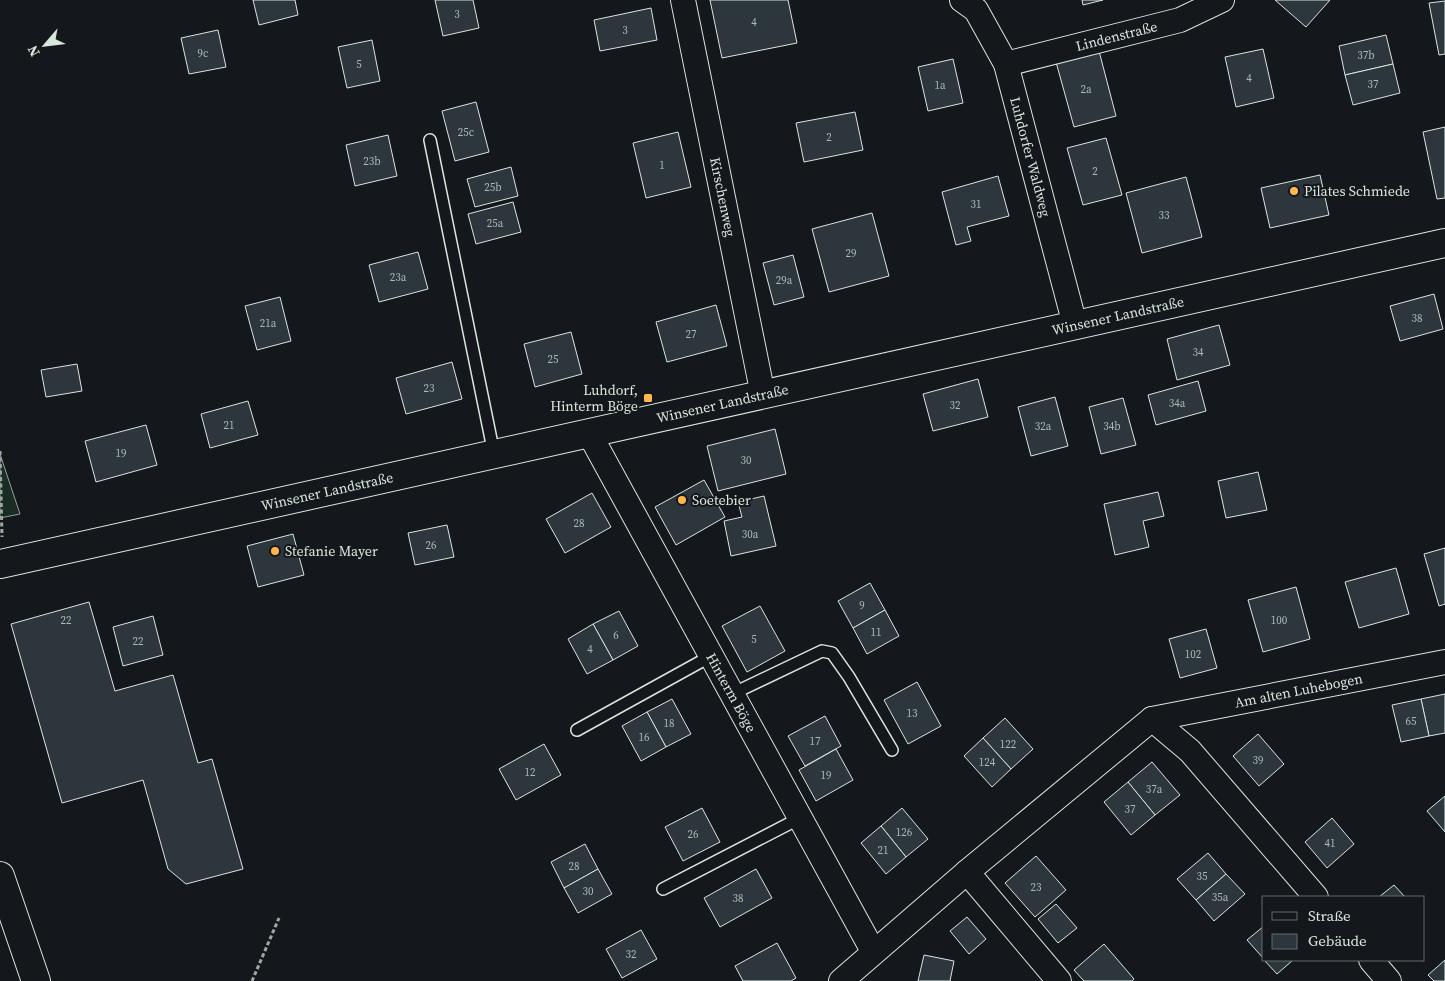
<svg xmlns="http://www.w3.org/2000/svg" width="1445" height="981" font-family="'Source Serif 4',serif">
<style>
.green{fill:#1a2d24;stroke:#939e99}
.building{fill:#2c363c;stroke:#d8e6dc}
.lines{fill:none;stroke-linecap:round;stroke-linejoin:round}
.lane-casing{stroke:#d8e6dc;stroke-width:14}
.street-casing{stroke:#d8e6dc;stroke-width:26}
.secondary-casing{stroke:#d8e6dc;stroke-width:30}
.highway-casing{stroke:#d8e6dc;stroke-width:30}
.path{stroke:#9da8a2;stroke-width:3;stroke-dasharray:4 2.5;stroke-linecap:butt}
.lane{stroke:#14181c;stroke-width:11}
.street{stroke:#14181c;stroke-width:24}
.secondary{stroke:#14181c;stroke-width:28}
.highway{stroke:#14181c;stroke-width:28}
.poi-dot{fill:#ffb74d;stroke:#14181c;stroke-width:2}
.labels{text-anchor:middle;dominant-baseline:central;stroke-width:4;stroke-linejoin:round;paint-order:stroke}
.number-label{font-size:11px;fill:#adbab4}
.street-label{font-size:14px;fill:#d8e6dc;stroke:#14181c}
.poi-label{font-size:14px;fill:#d8e6dc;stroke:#14181c;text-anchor:start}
</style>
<rect width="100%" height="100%" fill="#14181c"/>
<path class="green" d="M0,454L20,514L0,518Z"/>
<g class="building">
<path d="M253,0H295L298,15L259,25Z"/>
<path d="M435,0H473L479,28L443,36Z"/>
<path d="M710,0H788L797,43L722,58Z"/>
<path d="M1082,0H1103L1083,5Z"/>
<path d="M1275,0H1330L1306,27Z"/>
<path d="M1445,1V54L1439,55L1429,3Z"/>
<path d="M651,8L657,40L600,51L594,20Z"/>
<path d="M218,30L226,67L189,74L181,38Z"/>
<path d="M1386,35L1393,64L1345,75L1339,46Z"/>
<path d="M372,40L380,81L347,88L338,47Z"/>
<path d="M1263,49L1274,98L1236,107L1225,57Z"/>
<path d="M1099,51L1116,116L1074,127L1056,62Z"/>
<path d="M953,59L963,103L928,111L918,67Z"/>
<path d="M1393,64L1400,93L1353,105L1345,75Z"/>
<path d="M476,102L489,152L455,161L442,111Z"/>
<path d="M855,112L863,150L804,162L796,123Z"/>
<path d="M1445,127V198L1437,199L1423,132Z"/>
<path d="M678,132L691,187L646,198L633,143Z"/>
<path d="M388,135L397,176L355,186L346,145Z"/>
<path d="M1106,138L1122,195L1083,205L1067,148Z"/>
<path d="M511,167L518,196L475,207L467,179Z"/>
<path d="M1320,175L1329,215L1270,228L1261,188Z"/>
<path d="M998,176L1009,216L967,227L971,241L956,245L942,192Z"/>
<path d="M1186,177L1202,237L1142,253L1126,193Z"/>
<path d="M513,202L521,232L476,244L468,214Z"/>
<path d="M872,213L889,276L829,292L812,229Z"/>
<path d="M418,252L428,289L379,302L369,265Z"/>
<path d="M793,255L804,297L774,305L763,263Z"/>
<path d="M1434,294L1443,329L1400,341L1390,306Z"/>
<path d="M280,297L291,341L257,350L245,306Z"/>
<path d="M716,305L727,346L667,362L656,322Z"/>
<path d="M1219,325L1230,365L1177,380L1167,339Z"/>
<path d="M571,332L582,374L535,387L524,344Z"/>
<path d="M452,362L462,399L406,414L396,378Z"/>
<path d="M77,364L82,391L46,397L41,370Z"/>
<path d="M978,379L988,417L933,431L923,394Z"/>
<path d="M1198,381L1206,411L1156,425L1148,395Z"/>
<path d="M1055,397L1068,446L1031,456L1018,407Z"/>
<path d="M1123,398L1136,445L1101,454L1089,407Z"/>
<path d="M248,401L258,435L210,448L201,414Z"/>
<path d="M146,425L157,465L96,482L85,441Z"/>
<path d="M775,429L786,474L718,491L707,446Z"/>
<path d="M1258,472L1267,510L1226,518L1218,481Z"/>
<path d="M704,480L725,517L676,545L655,507Z"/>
<path d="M1158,492L1164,516L1143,521L1149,547L1115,555L1104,504Z"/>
<path d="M592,493L611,527L565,553L546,519Z"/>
<path d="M764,496L776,546L731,556L724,521L742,517L738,502Z"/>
<path d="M447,525L454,557L415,565L408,533Z"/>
<path d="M293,534L304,575L258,587L247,546Z"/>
<path d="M1445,548V604L1439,606L1424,554Z"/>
<path d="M1396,568L1409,614L1359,628L1345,582Z"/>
<path d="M870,583L885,610L853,628L838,601Z"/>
<path d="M1296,587L1310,639L1263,652L1248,600Z"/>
<path d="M89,602L115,691L173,675L198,763L212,759L243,869L186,884L168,869L143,780L62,803L11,624Z"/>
<path d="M760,606L785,651L747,672L722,626Z"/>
<path d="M885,610L899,636L867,654L853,628Z"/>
<path d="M619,611L638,646L613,660L593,624Z"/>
<path d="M153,616L163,655L123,666L113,627Z"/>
<path d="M593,624L613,660L587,674L568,639Z"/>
<path d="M1206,629L1217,668L1180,678L1169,639Z"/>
<path d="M917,682L941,726L908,744L884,700Z"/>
<path d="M1445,694V733L1429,736L1421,699Z"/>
<path d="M672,699L691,734L666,747L647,712Z"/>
<path d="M1421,699L1429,736L1401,742L1392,705Z"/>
<path d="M647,712L666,747L641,761L622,726Z"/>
<path d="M825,716L841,746L805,766L788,736Z"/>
<path d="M1005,718L1033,749L1011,769L983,738Z"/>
<path d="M1258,734L1284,764L1259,786L1233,756Z"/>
<path d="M983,738L1011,769L992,787L964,756Z"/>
<path d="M544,744L561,775L516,800L499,769Z"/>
<path d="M836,749L853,780L816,801L799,770Z"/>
<path d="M1152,762L1180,795L1155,815L1128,782Z"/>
<path d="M1128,782L1155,815L1131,835L1104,802Z"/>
<path d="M1445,796V832L1427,811Z"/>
<path d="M702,808L720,842L683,861L665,827Z"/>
<path d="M902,808L928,839L906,857L881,826Z"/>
<path d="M1332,818L1354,844L1327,868L1305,842Z"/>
<path d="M881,826L906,857L886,874L861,843Z"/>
<path d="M585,844L598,869L564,888L551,862Z"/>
<path d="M1208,853L1226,874L1196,900L1177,879Z"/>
<path d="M1036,856L1066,890L1035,917L1005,883Z"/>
<path d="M598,869L612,894L578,913L564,888Z"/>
<path d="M756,869L772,898L720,927L704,898Z"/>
<path d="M1226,874L1245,894L1214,921L1196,900Z"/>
<path d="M1394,885L1405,897H1379Z"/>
<path d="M1056,904L1077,928L1058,943L1038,919Z"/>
<path d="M967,917L986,939L969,954L950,931Z"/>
<path d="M1264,926V959L1247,940Z"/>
<path d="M641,930L657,959L622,978L606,949Z"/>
<path d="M777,943L796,978L791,981H743L735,966Z"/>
<path d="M1104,944L1134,979L1132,981H1084L1074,970Z"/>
<path d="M924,955L954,961L950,981H918Z"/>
<path d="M1264,960H1293L1277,974Z"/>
<path d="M1445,960V981H1434L1428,975Z"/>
</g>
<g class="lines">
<g class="lane-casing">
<g id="lane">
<path d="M430,140L494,454"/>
<path d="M732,694L822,651L832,653L849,677L892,750"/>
<path d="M577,730L711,656"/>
<path d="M663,889L800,818"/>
</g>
</g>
<g class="street-casing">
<g id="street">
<path id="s1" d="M683,0L763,395"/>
<path id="s2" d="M962,0L976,10L1006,64L1075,325"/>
<path id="s3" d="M1006,64L1180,20L1222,0"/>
<path id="s4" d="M589,433L873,951"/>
<path d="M1152,719L1190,751L1316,897"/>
<path d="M967,872L1059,981"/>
<path d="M1371,960L1389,981"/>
<path id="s5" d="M841,981L967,872L1152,719L1445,662"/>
</g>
</g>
<g class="secondary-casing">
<g id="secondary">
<path id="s6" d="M0,564L1445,243"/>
</g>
</g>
<g class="highway-casing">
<path id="highway" d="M0,876L36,981"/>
</g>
<g class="path">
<path d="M0,451L2,537"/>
<path d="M252,981L279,918"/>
</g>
<use href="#lane" class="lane"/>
<use href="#street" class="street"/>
<use href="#secondary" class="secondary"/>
<use href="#highway" class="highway"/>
</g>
<g class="poi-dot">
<circle cx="1294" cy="191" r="5"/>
<rect x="643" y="393" width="10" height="10" rx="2.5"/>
<circle cx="682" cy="500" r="5"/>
<circle cx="275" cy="551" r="5"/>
</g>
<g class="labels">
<g class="number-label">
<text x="457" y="14">3</text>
<text x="754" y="22">4</text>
<text x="625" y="30">3</text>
<text x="203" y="53">9c</text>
<text x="1366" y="55">37b</text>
<text x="359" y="64">5</text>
<text x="1249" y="78">4</text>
<text x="1373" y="84">37</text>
<text x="940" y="85">1a</text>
<text x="1086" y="89">2a</text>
<text x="466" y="132">25c</text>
<text x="829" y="137">2</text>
<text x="372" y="161">23b</text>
<text x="662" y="165">1</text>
<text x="1095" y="171">2</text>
<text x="493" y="187">25b</text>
<text x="976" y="204">31</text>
<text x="1164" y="215">33</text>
<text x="495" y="223">25a</text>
<text x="851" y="253">29</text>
<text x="398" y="277">23a</text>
<text x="784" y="280">29a</text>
<text x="1417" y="318">38</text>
<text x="268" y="323">21a</text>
<text x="691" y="334">27</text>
<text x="1198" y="352">34</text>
<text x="553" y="359">25</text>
<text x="429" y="388">23</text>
<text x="1177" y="403">34a</text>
<text x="955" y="405">32</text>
<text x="229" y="425">21</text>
<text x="1043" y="426">32a</text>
<text x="1112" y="426">34b</text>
<text x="121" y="453">19</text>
<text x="746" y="460">30</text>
<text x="579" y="523">28</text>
<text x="750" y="534">30a</text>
<text x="431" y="545">26</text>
<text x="862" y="605">9</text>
<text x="66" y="620">22</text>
<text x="1279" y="620">100</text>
<text x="876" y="632">11</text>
<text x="616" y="635">6</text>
<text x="754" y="639">5</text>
<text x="138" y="641">22</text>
<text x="590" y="649">4</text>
<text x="1193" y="654">102</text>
<text x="912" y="713">13</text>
<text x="1411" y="721">65</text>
<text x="669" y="723">18</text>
<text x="644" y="737">16</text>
<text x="815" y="741">17</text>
<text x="1008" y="744">122</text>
<text x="1258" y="760">39</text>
<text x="987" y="762">124</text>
<text x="530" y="772">12</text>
<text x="826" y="775">19</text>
<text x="1154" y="789">37a</text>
<text x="1130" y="809">37</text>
<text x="904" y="832">126</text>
<text x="693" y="834">26</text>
<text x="1330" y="843">41</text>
<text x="883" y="850">21</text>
<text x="574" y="866">28</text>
<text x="1202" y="876">35</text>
<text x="1036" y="887">23</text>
<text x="588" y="891">30</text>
<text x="1220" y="897">35a</text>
<text x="738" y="898">38</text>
<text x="631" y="954">32</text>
</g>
<g class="street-label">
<text stroke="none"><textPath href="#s3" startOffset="114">Lindenstraße</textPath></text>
<text stroke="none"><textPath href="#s2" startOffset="175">Luhdorfer Waldweg</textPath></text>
<text stroke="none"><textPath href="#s1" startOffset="201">Kirschenweg</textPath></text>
<text stroke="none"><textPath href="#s6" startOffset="1145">Winsener Landstraße</textPath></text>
<text stroke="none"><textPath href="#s6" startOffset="740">Winsener Landstraße</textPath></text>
<text stroke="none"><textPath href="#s6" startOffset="335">Winsener Landstraße</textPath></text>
<text stroke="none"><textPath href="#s5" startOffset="556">Am alten Luhebogen</textPath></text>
<text stroke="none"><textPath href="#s4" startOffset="296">Hinterm Böge</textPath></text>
</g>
<g class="poi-label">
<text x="1304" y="191">Pilates Schmiede</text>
<text x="638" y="390" text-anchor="end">Luhdorf,<tspan x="638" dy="16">Hinterm Böge</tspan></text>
<text x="692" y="500">Soetebier</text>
<text x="285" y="551">Stefanie Mayer</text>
</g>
</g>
<rect x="1262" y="896" width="162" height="65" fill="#14181c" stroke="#626a69"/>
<rect x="1272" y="912" width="25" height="8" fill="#14181c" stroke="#626a69"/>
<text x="1308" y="921" font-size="15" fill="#d8e6dc">Straße</text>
<rect x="1272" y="934" width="25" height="15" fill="#2c363c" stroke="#626a69"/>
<text x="1308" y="946" font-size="15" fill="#d8e6dc">Gebäude</text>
<g transform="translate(45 45) rotate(242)" stroke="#14181c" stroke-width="4" paint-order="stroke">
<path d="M0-4L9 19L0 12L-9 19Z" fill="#d8e6dc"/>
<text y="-8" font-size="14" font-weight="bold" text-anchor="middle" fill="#d8e6dc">N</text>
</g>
</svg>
